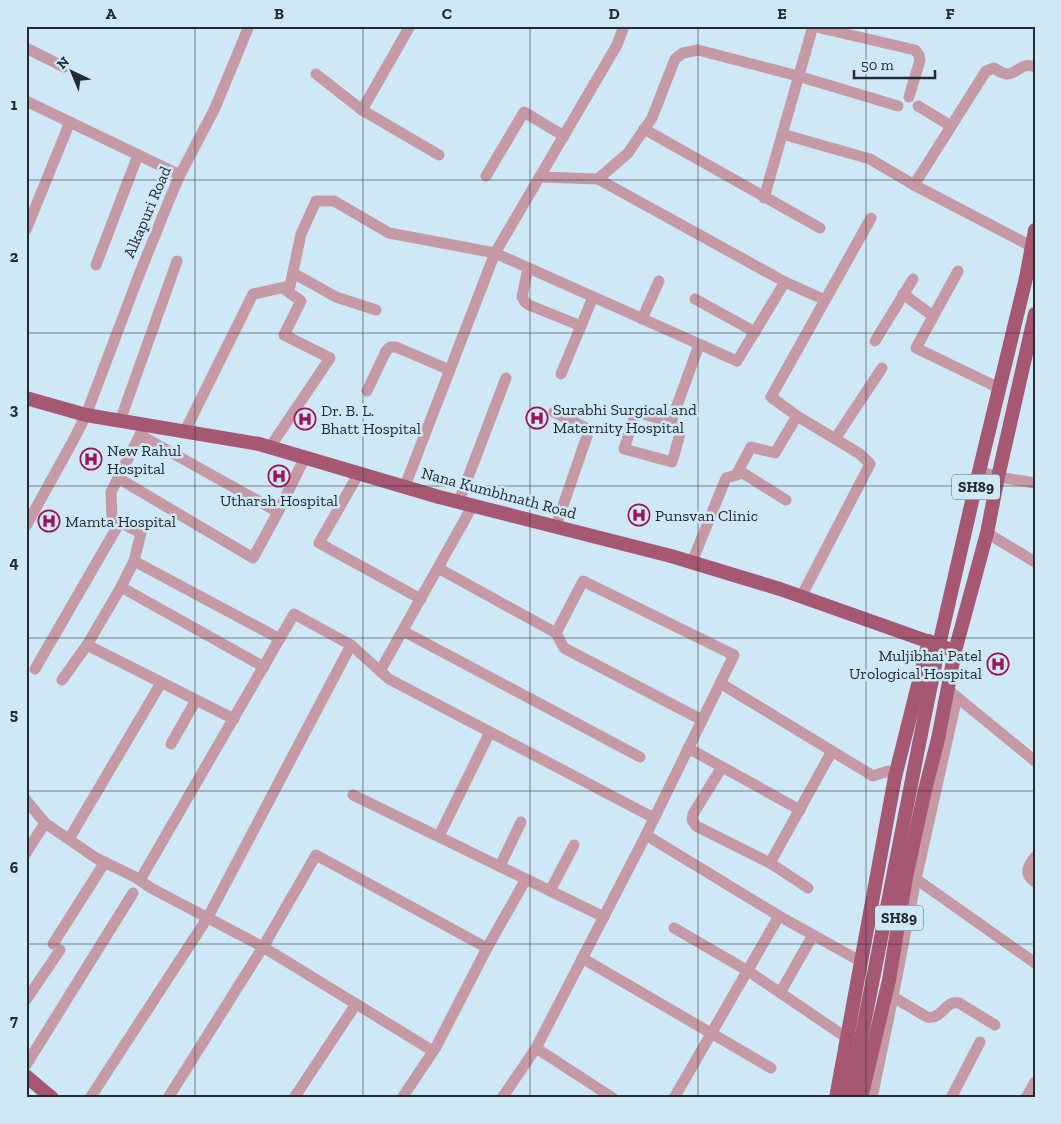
<svg xmlns="http://www.w3.org/2000/svg" width="1061" height="1124" font-family="'Zilla Slab',serif">
<style>
.lines{fill:none;stroke-linecap:round;stroke-linejoin:round}
.minor{stroke:#c699a6;stroke-width:11}
.major{stroke:#a65873;stroke-width:14}
.grid{fill:none;stroke:#222b31;stroke-width:1;stroke-opacity:0.55}
.labels{text-anchor:middle;dominant-baseline:central;stroke-width:5;stroke-linejoin:round;paint-order:stroke}
.shield{fill:#cfe8f6;stroke:#56646c;stroke-width:1}
.shield-label{font-size:15px;font-weight:bold;fill:#222b31}
.street-label{font-size:16px;fill:#222b31;stroke:#cfe8f6}
.poi-label{font-size:16px;fill:#222b31;stroke:#cfe8f6;text-anchor:start}
.neatline{fill:none;stroke:#222b31;stroke-width:2}
.grid-label{font-size:16px;text-anchor:middle;font-weight:bold;fill:#222b31}
</style>
<rect width="100%" height="100%" fill="#cfe8f6"/>
<g class="lines">
<g class="minor">
<path d="M812,26L915,50L919,55L920,60L909,97"/>
<path d="M26,48L64,67"/>
<path d="M316,74L362,110L439,155"/>
<path d="M26,101L180,175"/>
<path d="M918,106L951,126"/>
<path d="M362,110L410,26"/>
<path d="M644,129L820,228"/>
<path d="M782,134L870,159L914,185L1031,246"/>
<path d="M486,176L524,112L564,136"/>
<path d="M598,179L628,153L652,118L675,59L683,53L698,50L798,76L898,106"/>
<path d="M914,185L986,71L994,68C998,71 1002,73 1006,74C1017,75 1021,61 1035,67"/>
<path d="M764,198L813,26"/>
<path d="M26,230L70,122"/>
<path d="M96,265L138,155"/>
<path d="M528,268L522,297L525,302L529,305L581,326"/>
<path d="M958,271L916,348L999,388"/>
<path d="M293,273L336,297L376,310"/>
<path d="M785,282L825,300"/>
<path d="M903,294L933,316"/>
<path d="M695,299L755,332"/>
<path d="M642,319L659,281"/>
<path d="M875,341L913,279"/>
<path d="M561,374L593,297"/>
<path d="M367,391L386,351L390,347H396L450,370"/>
<path d="M554,412L584,427L586,430L587,436L556,526"/>
<path d="M120,421L177,261"/>
<path d="M671,422L636,412L624,449L672,462L680,434L671,422L699,345"/>
<path d="M185,431L253,294L290,286L301,234L316,201H334L389,233L495,253L737,361L785,282L598,179L540,177"/>
<path d="M140,435L278,512"/>
<path d="M835,439L882,368"/>
<path d="M270,447L330,358L284,335L301,301L283,288"/>
<path d="M979,471L998,477L1035,483"/>
<path d="M359,473L319,543L421,599"/>
<path d="M736,475L751,447L775,453L797,416"/>
<path d="M118,478L253,558L278,512L305,457"/>
<path d="M405,486L495,253L617,45L624,26"/>
<path d="M459,501L506,378"/>
<path d="M26,526L74,439L86,415L139,275L170,198L180,175L215,108L249,26"/>
<path d="M987,533L1035,562"/>
<path d="M134,561L280,639"/>
<path d="M692,562L726,478L743,473L786,500"/>
<path d="M438,568L556,633L564,648L702,720"/>
<path d="M121,587L264,667"/>
<path d="M801,597L870,464L860,454L797,416L771,397L871,218"/>
<path d="M403,631L640,757"/>
<path d="M87,645L234,719"/>
<path d="M35,669L120,522"/>
<path d="M380,671L473,505"/>
<path d="M62,680L87,645L121,587L134,561L141,533L112,518L111,492L145,425"/>
<path d="M720,683L873,776L888,771L895,777"/>
<path d="M952,693L1035,761"/>
<path d="M171,744L196,700"/>
<path d="M688,748L800,810"/>
<path d="M722,767L693,814L692,820L696,826L770,863L808,888"/>
<path d="M353,795L604,917"/>
<path d="M26,800L45,823L96,858L135,877L151,888L263,947L433,1051"/>
<path d="M646,835L779,916L860,961"/>
<path d="M439,836L490,732"/>
<path d="M69,839L161,683"/>
<path d="M26,853L45,823"/>
<path d="M1035,857C1028,866 1023,874 1035,882"/>
<path d="M770,863L832,751"/>
<path d="M500,866L521,822"/>
<path d="M916,879L1035,963"/>
<path d="M140,880L294,614L351,645L389,679L654,818"/>
<path d="M550,891L574,845"/>
<path d="M674,928L748,971L847,1038"/>
<path d="M53,944L105,862"/>
<path d="M487,948L526,879"/>
<path d="M582,958L771,1068"/>
<path d="M780,993L813,935"/>
<path d="M893,997L927,1017C943,1020 944,1000 959,1003L995,1025"/>
<path d="M26,1000L60,950"/>
<path d="M536,1048L613,1098"/>
<path d="M26,1065L133,893"/>
<path d="M90,1098L208,917L351,645"/>
<path d="M168,1098L263,947L316,855L487,948L436,1047L402,1098"/>
<path d="M294,1098L356,1004"/>
<path d="M502,1098L536,1048L646,835L734,655L583,581L556,633"/>
<path d="M674,1098L779,916"/>
<path d="M872,1098L893,997L916,879L957,697"/>
<path d="M951,1098L980,1042"/>
<path d="M1026,1098L1035,1082"/>
</g>
<g class="major">
<path d="M26,398L86,415L259,444L439,497L671,556L780,589L955,651"/>
<path d="M26,1076L52,1098"/>
<path d="M836,1098L895,777L929,641"/>
<path d="M849,1098L872,984L919,744L939,645L976,484L1026,278L1035,230"/>
<path d="M861,1098L889,980L906,877L925,790L938,739L955,651L987,533L998,477L1035,314"/>
</g>
</g>
<path class="grid" d="M195,26V1098M363,26V1098M530,26V1098M698,26V1098M866,26V1098M26,180H1035M26,333H1035M26,486H1035M26,638H1035M26,791H1035M26,944H1035"/>
<defs>
<g id="hospital-ring" transform="scale(1.125)"><circle r="9.5" fill="#cfe8f6" stroke="#a11158" stroke-width="1.5"/><path d="M-5-5h3v3.5h4V-5h3V5h-3V1.5h-4V5h-3Z" fill="#a11158"/></g>
</defs>
<g fill-rule="evenodd">
<use href="#hospital-ring" x="537" y="418"/>
<use href="#hospital-ring" x="305" y="419"/>
<use href="#hospital-ring" x="91" y="459"/>
<use href="#hospital-ring" x="279" y="476"/>
<use href="#hospital-ring" x="639" y="515"/>
<use href="#hospital-ring" x="49" y="521"/>
<use href="#hospital-ring" x="998" y="664"/>
</g>
<g class="labels">
<g class="shield">
<rect x="952" y="474.5" width="48" height="25" rx="4"/>
<rect x="875" y="905.5" width="48" height="25" rx="4"/>
</g>
<g class="shield-label">
<text x="976" y="487">SH89</text>
<text x="899" y="918">SH89</text>
</g>
<g class="street-label">
<text transform="translate(147 212) rotate(-67)">Alkapuri Road</text>
<text transform="translate(499 493) rotate(15)">Nana Kumbhnath Road</text>
</g>
<g class="poi-label">
<text x="553" y="409">Surabhi Surgical and<tspan x="553" dy="18">Maternity Hospital</tspan></text>
<text x="321" y="410">Dr. B. L.<tspan x="321" dy="18">Bhatt Hospital</tspan></text>
<text x="107" y="450">New Rahul<tspan x="107" dy="18">Hospital</tspan></text>
<text x="279" y="500" text-anchor="middle">Utharsh Hospital</text>
<text x="655" y="515">Punsvan Clinic</text>
<text x="65" y="521">Mamta Hospital</text>
<text x="982" y="655" text-anchor="end">Muljibhai Patel<tspan x="982" dy="18">Urological Hospital</tspan></text>
</g>
</g>
<rect width="1061" height="1124" fill="none" stroke="#cfe8f6" stroke-width="55"/>
<g transform="translate(72 72) rotate(316)" stroke="#cfe8f6" stroke-width="4" paint-order="stroke">
<path d="M0-4L9 19L0 12L-9 19Z" fill="#222b31"/>
<text y="-8" font-size="14" font-weight="bold" text-anchor="middle" fill="#222b31">N</text>
</g>
<path d="M854 70v8h81v-8" fill="none" stroke="#222b31" stroke-width="2.5"/>
<text x="861" y="70" font-size="15" fill="#222b31" stroke="#cfe8f6" stroke-width="4" paint-order="stroke">50 m</text>
<rect x="28" y="28" width="1006" height="1068" class="neatline"/>
<g class="grid-label">
<text x="111" y="19">A</text>
<text x="279" y="19">B</text>
<text x="447" y="19">C</text>
<text x="614" y="19">D</text>
<text x="782" y="19">E</text>
<text x="950" y="19">F</text>
<text x="14" y="110">1</text>
<text x="14" y="262">2</text>
<text x="14" y="415">3</text>
<text x="14" y="568">4</text>
<text x="14" y="720">5</text>
<text x="14" y="873">6</text>
<text x="14" y="1026">7</text>
</g>
</svg>
